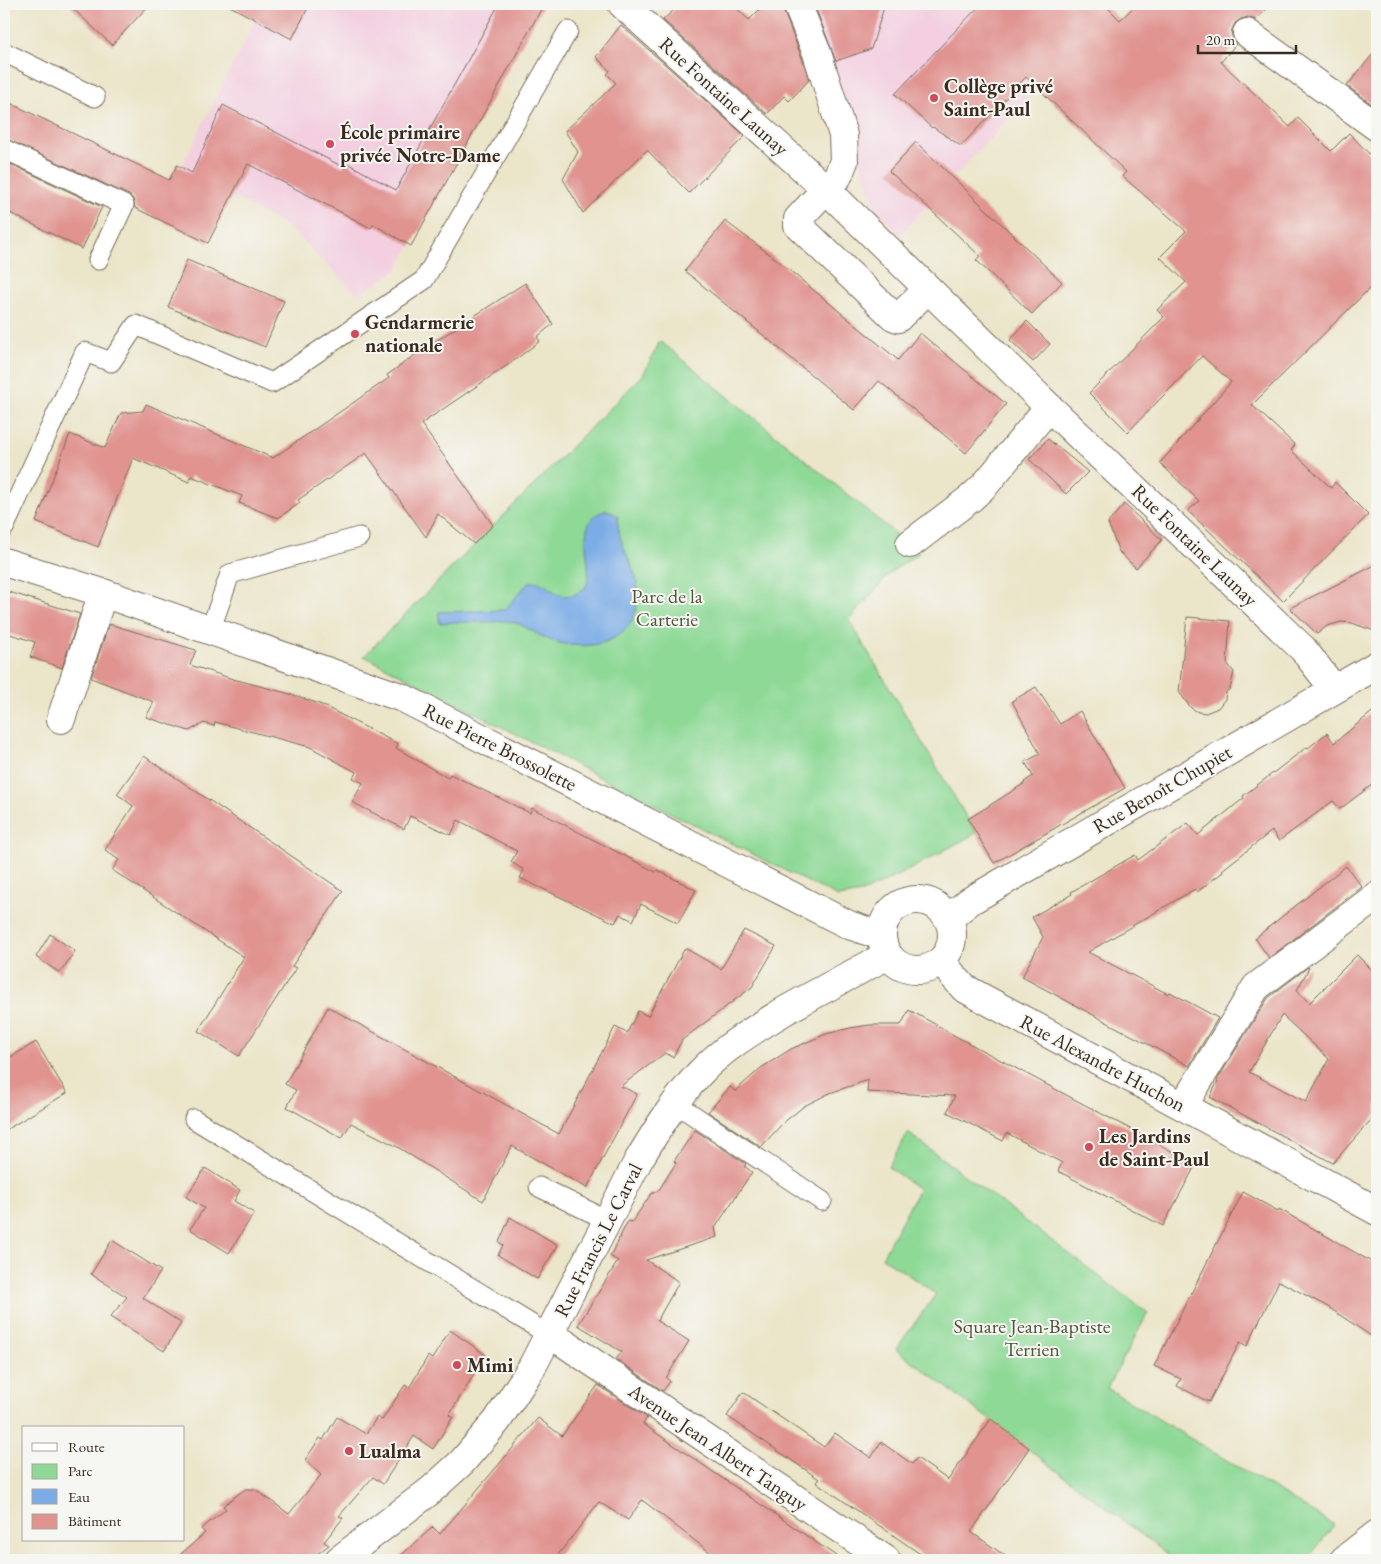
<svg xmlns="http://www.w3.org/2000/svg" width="1381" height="1564" font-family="'EB Garamond',serif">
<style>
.built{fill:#f3cfe0}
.green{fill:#8ed996;stroke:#64825a}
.water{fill:#7cace6;stroke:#5c6b82}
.building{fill:#e0938f;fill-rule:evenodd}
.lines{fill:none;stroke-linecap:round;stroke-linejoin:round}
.lane-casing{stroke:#796b5a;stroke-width:21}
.street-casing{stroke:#796b5a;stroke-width:30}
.lane{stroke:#fff;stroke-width:19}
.street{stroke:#fff;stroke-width:28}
.poi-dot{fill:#d1495b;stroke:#f6f6f2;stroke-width:2}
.labels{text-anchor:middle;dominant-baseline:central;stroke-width:4;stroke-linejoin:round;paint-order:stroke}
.poi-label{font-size:20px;font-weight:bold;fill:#3b2a1e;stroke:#f6f6f2;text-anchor:start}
.street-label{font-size:20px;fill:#3b2a1e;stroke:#f6f6f2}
.park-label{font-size:20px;fill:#50563c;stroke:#f6f6f2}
</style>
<rect width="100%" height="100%" fill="#f6f6f2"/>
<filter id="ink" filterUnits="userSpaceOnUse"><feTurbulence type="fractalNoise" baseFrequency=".02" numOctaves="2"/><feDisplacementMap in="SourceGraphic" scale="10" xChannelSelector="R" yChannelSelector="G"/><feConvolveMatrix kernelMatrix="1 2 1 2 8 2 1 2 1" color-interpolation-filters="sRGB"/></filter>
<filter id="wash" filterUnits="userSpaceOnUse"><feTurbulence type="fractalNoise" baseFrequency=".0096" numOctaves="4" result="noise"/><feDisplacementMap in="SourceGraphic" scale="20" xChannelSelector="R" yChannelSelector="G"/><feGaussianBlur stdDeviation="1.12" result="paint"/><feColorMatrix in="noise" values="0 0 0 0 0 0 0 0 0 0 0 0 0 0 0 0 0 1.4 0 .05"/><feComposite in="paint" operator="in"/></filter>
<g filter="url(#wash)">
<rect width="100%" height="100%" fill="#ebe5c9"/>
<g class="built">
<path d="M263,4H544L397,270L358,295L288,227L181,168Z"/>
<path d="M808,4H1073L1096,25L900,235L876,210Z"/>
</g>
<g class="green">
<path d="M660,341L919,553L891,572L849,620L976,833L907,871L862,893L838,897L617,786L364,656L643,375Z"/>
<path d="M908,1133L1148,1313L1107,1388L1334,1525L1307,1560H1175L896,1349L936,1294L882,1257L919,1189L888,1167Z"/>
</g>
<path class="water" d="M607,510L618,516C615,546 641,569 638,599C634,645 586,653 550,640C537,635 525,625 512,622C505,620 496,622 489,622C472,622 456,622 439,623V612L505,610C511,604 526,583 531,582C547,578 556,604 577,593C581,592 584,589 586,586C596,566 569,520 607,510Z"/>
<g id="blocks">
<g class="building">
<path d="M68,4H150L112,45Z"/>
<path d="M226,4H310L292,39Z"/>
<path d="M499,4H544L411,246L373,224L371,228L248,164L208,243L135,208L133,199L129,195L4,138V100L169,180L177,165L192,173L223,105L343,167L345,162L396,190Z"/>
<path d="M680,4H732L749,20L765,4H782L783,10L802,58L809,80L789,101L784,96L767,114L663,20Z"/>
<path d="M814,4H885L871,49L836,61Z"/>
<path d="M981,4H1104L1120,20L1137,4H1270L1256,20L1248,17L1241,19L1235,23L1231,32L1233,39L1236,44L1221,62L1290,127L1298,118L1331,151L1349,133L1377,162V281L1252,405L1295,445L1291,450L1331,488L1335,482L1368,515L1283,601L1188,511L1199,501L1160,463L1231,382L1202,356L1128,432L1089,393L1164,317L1157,310L1186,282L1160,257L1186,231L1122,176L1126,172L1026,77L961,146L933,127L932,128L895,94Z"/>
<path d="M621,25L745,136L689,193L647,150L583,213L563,179L578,152L565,131L616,83L607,74L610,71L596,57Z"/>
<path d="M1377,49V108L1347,86Z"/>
<path d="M916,142L1062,282L1032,314L976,260L980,256L889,171Z"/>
<path d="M4,161L102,207L82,249L4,210Z"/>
<path d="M725,221L776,259L898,360L920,333L1006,404L966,453L879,381L854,410L685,271Z"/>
<path d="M187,260L284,301L265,347L168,307Z"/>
<path d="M525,283L553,324L537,337L540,341L515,360L421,424L493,525L474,544L438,514L426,537L366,453L298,500L300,503L278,518L239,503L242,496L191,476L189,482L133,458L98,547L36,522L70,434L105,448L121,413L143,411L146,404L273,458L389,378L387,375L422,350Z"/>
<path d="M1027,321L1050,344L1033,362L1010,340Z"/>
<path d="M1048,439L1088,472L1066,494L1029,459Z"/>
<path d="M1124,504L1162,540L1136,568L1119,552L1108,523Z"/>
<path d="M1377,564V632L1352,623L1341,622L1327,626L1317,634L1290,608Z"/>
<path d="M9,592L80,614L62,668L30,657L35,642L4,632V609Z"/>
<path d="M1187,617L1230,621L1227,663L1234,672L1230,689L1226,692L1225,699L1218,708L1206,713L1198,712L1191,708L1179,692Z"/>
<path d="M109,624L196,650L190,665L233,679L294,695L322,705L398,744L396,748L448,778L450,774L530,813L532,808L656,872L657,870L696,890L678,923L641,904L633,921L620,914L615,923L520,878L524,870L511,862L517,851L458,820L451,835L410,816L404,829L352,802L363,783L353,778L356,772L310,747L215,722L214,726L204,723L189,731L146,717L154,702L91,678Z"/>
<path d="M1036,687L1060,724L1080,711L1125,788L994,863L968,819L1025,783L1024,782L1033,776L1025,762L1040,754L1012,701Z"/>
<path d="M1377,708V781L1340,809L1333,801L1279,841L1272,831L1222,870L1223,872L1197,892L1195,889L1088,952L1168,994L1170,992L1218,1018L1189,1066L1022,977L1043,937L1032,917L1072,894L1071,892L1135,855L1138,860L1188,823L1198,835L1244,798L1243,796L1307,747L1308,748L1327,733L1334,743Z"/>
<path d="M144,756L343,891L292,966L296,968L239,1056L198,1031L244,957L112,870L119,860L105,850L133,806L117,794Z"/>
<path d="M1346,866L1362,887L1269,958L1255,938Z"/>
<path d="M744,930L776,946L752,987L682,1040L673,1057L665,1053L621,1086L637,1094L587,1188L512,1146L483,1201L396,1146L351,1123L342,1138L287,1107L296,1090L285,1084L328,1007L559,1134L615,1027L627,1033L638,1011L648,1016L685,948L721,969Z"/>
<path d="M50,934L75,951L60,973L36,957Z"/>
<path d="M1357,955L1377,975V1113L1333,1163L1210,1097L1218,1081L1217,1080L1268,998L1308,967L1309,968L1297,990L1309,1003ZM1282,1015L1329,1059L1306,1102L1249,1072Z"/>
<path d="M909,1010L946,1030V1031L1196,1164L1163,1226L1058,1171L1062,1163L1007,1133L1003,1141L947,1112L955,1096L867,1092L868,1080L830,1093L804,1106L783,1123L761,1147L708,1112L730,1087L735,1091L761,1068L791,1049L826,1034L850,1028L870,1025H901Z"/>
<path d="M36,1042L67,1093L4,1131V1061Z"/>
<path d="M695,1130L746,1164L744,1166L752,1172L715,1228L717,1237L646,1260L679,1282L657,1321L689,1341L666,1378L670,1381L663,1391L616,1359L622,1352L578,1325L618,1261L610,1256L628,1221L632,1222L651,1194L659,1190L676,1163L674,1161Z"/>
<path d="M205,1168L240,1190L234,1201L254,1213L229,1253L190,1229L204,1208L186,1197Z"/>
<path d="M1243,1192L1278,1211L1279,1209L1377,1265V1340L1328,1307L1279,1281L1247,1346L1240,1342L1209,1402L1177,1386L1181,1379L1154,1366Z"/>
<path d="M510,1217L558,1245L537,1279L498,1255L503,1245L499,1242Z"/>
<path d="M112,1240L161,1271L143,1298L181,1323L164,1351L110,1317L127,1297L91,1274Z"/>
<path d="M450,1330L486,1355L449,1415L453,1417L433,1449L414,1436L383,1484L373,1477L339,1516L343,1518L324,1542L329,1545L309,1560H174L205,1533L201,1529L226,1509L223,1506L245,1489H255L289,1514L321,1475L305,1460L320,1438L323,1440L337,1417L366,1434L377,1417L382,1420L405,1385L409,1388L428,1356L432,1359Z"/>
<path d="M598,1385L647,1418L643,1424L842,1560H720L642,1500L628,1520L599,1502L554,1560H396L433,1527L440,1534L538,1418L562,1436Z"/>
<path d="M743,1392L824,1447L835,1433L871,1458L881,1442L912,1464L917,1458L948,1480L991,1419L1029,1448L971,1532L1011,1560H929L816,1482L819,1479L727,1416Z"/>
</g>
</g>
</g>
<g filter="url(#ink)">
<use href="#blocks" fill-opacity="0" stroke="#796b5a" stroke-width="1"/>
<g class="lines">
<g class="lane-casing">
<g id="lane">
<path d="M4,52L95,97"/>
<path d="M4,149L124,205L98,260"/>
<path d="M4,528L85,352L111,362L136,325L272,383L424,280L568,31"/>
<path d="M210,631L230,574L359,537"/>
<path d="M675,1103L822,1201"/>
<path d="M194,1119L549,1335"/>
<path d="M539,1187L607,1220"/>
</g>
</g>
<g class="street-casing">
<g id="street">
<path d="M622,4L826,189L1049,407L1303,649L1334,689"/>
<path d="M797,4L817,53L843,135L844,161L838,176L798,219V225L893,316L898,318L928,289"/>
<path d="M1247,33L1377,127"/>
<path d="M910,544L971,498L985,485L1049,407"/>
<path d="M4,562L103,593L403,698L849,925L882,936"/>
<path d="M61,719L103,593"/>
<circle cx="917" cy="935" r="35"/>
<path d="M949,918L970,901L1377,665"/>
<path d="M941,962L964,988L1377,1211"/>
<path d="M1183,1106L1256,987L1377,896"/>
<path d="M549,1335L564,1343L886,1560"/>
<path d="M339,1560L430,1491L462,1462L497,1421L532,1367L638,1161C656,1131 675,1100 699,1074C722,1049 752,1031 781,1013C816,993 852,974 888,955"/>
<path d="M1344,1560L1377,1534"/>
</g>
</g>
<use href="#lane" class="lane"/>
<use href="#street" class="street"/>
</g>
</g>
<g class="poi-dot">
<circle cx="934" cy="98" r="5"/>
<circle cx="330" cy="144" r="5"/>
<circle cx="355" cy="334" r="5"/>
<circle cx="1089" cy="1147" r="5"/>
<circle cx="457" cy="1365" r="5"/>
<circle cx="349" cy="1451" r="5"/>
</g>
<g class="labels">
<g class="poi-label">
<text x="944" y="86">Collège privé<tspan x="944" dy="23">Saint-Paul</tspan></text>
<text x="340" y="132">École primaire<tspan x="340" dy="23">privée Notre-Dame</tspan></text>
<text x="365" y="322">Gendarmerie<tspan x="365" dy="23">nationale</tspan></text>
<text x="1099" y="1136">Les Jardins<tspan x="1099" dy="23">de Saint-Paul</tspan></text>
<text x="467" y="1365">Mimi</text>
<text x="359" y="1451">Lualma</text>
</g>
<g class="street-label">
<text transform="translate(724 96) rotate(42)">Rue Fontaine Launay</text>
<text transform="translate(1195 545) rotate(44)">Rue Fontaine Launay</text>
<text transform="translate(500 747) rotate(27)">Rue Pierre Brossolette</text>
<text transform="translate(1162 789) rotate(-30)">Rue Benoît Chupiet</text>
<text transform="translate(1103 1063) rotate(28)">Rue Alexandre Huchon</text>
<text transform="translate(598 1240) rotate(-63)">Rue Francis Le Carval</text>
<text transform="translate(718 1447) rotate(34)">Avenue Jean Albert Tanguy</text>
</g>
<g class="park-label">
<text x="667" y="596">Parc de la<tspan x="667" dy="23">Carterie</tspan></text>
<text x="1032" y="1326">Square Jean-Baptiste<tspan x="1032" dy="23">Terrien</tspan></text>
</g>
</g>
<rect width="1381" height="1564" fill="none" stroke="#f6f6f2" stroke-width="20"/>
<rect x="22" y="1426" width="162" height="115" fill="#f6f6f2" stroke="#aba49d"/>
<rect x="32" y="1443" width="25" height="8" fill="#ffffff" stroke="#aba49d"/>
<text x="68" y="1452" font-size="15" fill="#3b2a1e">Route</text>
<rect x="32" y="1464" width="25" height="15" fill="#8ed996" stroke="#aba49d"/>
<text x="68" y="1476" font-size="15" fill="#3b2a1e">Parc</text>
<rect x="32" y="1489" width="25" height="15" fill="#7cace6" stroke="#aba49d"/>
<text x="68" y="1502" font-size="15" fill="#3b2a1e">Eau</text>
<rect x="32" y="1514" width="25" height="15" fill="#e0938f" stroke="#aba49d"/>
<text x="68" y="1526" font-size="15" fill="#3b2a1e">Bâtiment</text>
<path d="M1198 45v8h98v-8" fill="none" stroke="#3b2a1e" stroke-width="2.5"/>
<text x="1206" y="45" font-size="15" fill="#3b2a1e" stroke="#f6f6f2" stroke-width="4" paint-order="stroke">20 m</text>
</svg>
